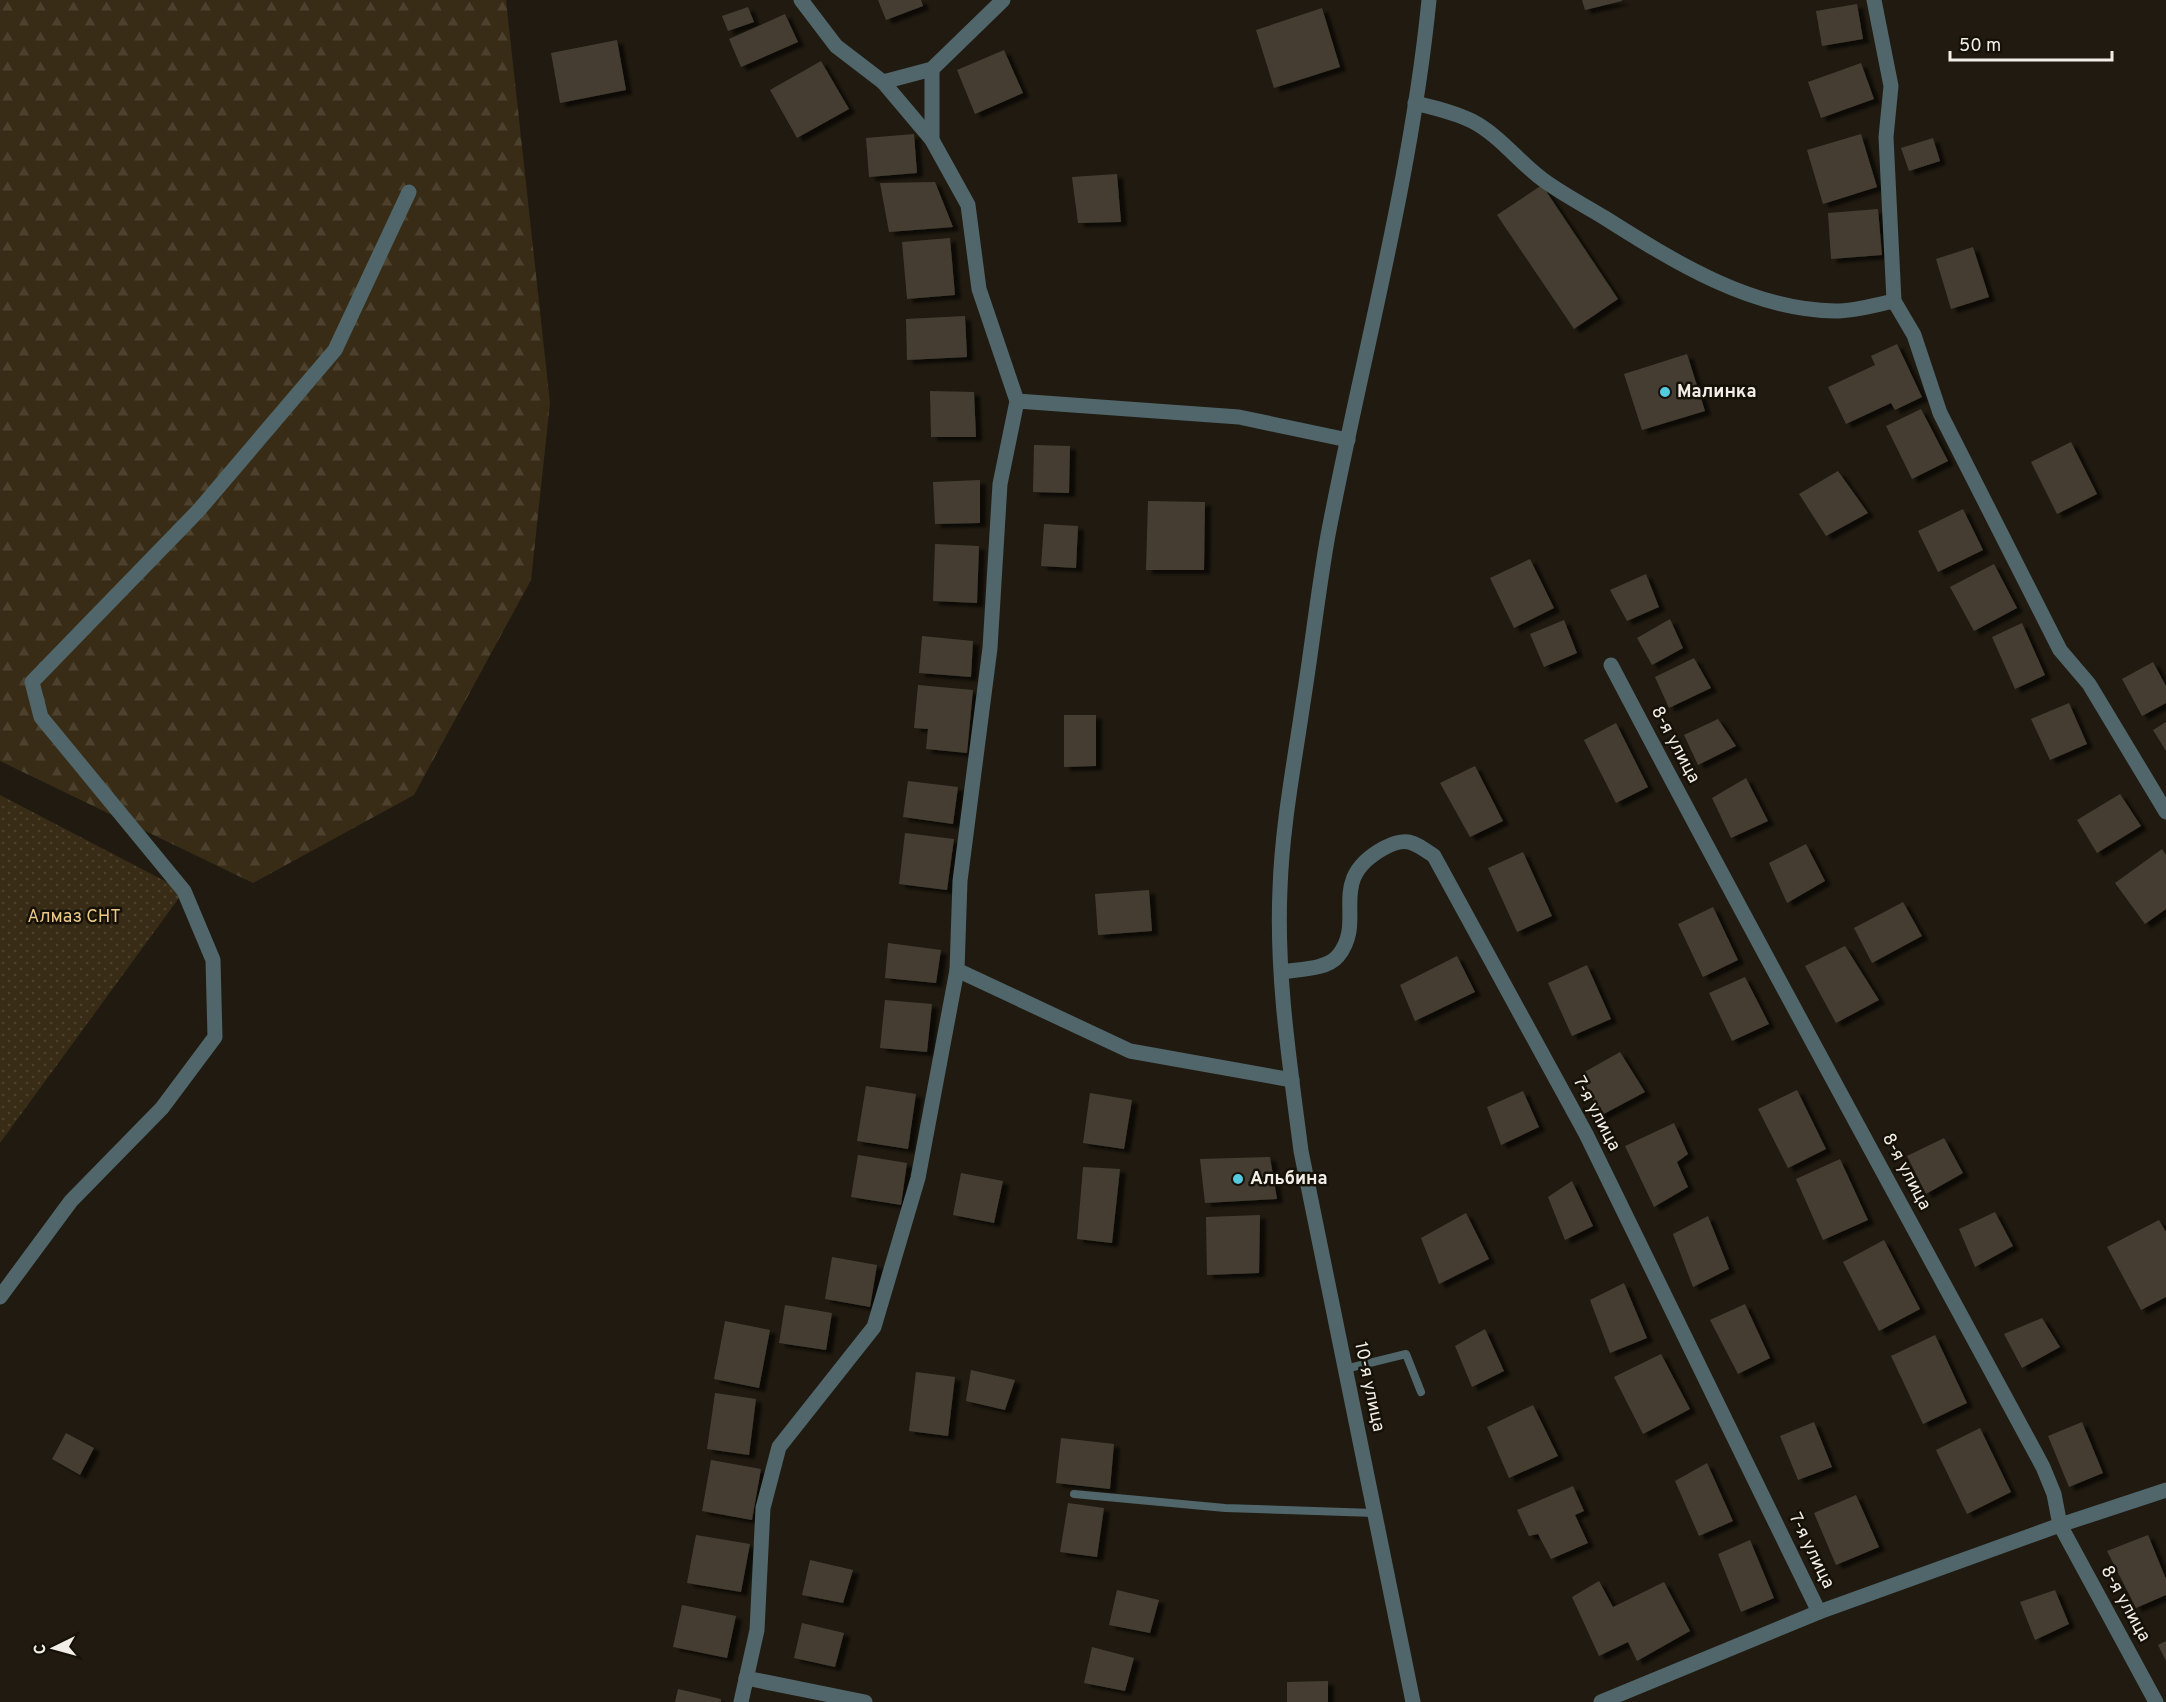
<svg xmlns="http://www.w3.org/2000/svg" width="2166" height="1702" font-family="Overpass,sans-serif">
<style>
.forest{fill:url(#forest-firs)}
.garden{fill:url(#garden-dots)}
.building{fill:#443e33;filter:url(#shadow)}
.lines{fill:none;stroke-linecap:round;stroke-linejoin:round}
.service{stroke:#50666a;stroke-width:8}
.minor{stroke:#50666a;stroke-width:15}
.tertiary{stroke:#50666a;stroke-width:15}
.poi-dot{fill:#54cade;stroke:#161108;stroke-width:2}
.labels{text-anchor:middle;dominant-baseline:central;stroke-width:5;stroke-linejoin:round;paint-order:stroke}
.poi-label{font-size:18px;font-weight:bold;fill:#f2eee7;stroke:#161108;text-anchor:start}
.street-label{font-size:18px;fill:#f2eee7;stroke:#161108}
.park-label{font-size:18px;fill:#ebc887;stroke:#161108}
</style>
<defs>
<pattern id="forest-firs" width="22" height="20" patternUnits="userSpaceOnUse" patternTransform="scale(1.5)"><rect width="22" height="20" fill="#382c16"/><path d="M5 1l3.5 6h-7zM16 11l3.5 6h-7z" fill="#4c412d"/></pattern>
<pattern id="garden-dots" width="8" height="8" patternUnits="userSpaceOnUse" patternTransform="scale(1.5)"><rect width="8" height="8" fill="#382c16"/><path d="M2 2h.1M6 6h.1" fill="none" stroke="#4c412d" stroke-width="1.8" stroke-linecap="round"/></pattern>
<filter id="shadow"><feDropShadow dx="6" dy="4" stdDeviation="1.5" flood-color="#0009"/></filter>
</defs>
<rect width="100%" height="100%" fill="#201a10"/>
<path class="forest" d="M0,0H506L550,403L531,580L414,795L253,883L0,761Z"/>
<path class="garden" d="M0,795L184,891L0,1143Z"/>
<g class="building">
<path d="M878,0H921L923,6L886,20Z"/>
<path d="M1582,0H1622V1L1585,10Z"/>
<path d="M1857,4L1863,39L1822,46L1816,11Z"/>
<path d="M748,7L754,22L728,31L722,16Z"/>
<path d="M1322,8L1340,67L1274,88L1256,30Z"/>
<path d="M785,14L798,42L741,67L729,39Z"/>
<path d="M617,40L626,90L560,103L551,53Z"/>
<path d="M1004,50L1023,93L975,114L957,70Z"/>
<path d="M821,61L849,109L797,138L770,90Z"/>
<path d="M1861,63L1874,99L1821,118L1808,82Z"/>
<path d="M914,134L917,173L869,177L866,138Z"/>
<path d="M1861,134L1877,187L1823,204L1807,150Z"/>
<path d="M1933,138L1940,161L1909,171L1901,148Z"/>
<path d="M1117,174L1121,222L1078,223L1072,177Z"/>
<path d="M935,182L953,227L889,232L880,183Z"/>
<path d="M1542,185L1618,299L1574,329L1497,215Z"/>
<path d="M1878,209L1882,255L1831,259L1828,213Z"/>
<path d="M950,238L955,295L907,299L902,242Z"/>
<path d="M1973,247L1989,297L1951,309L1936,259Z"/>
<path d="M965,316L967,357L907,360L906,319Z"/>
<path d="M1897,344L1922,397L1895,410L1891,403L1846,424L1828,387L1875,365L1871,356Z"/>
<path d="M1687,354L1705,411L1642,430L1624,374Z"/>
<path d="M930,391L974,392L976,437H931Z"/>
<path d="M1921,409L1948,461L1912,479L1886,426Z"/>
<path d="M2071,442L2097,494L2057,514L2031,462Z"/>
<path d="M1034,445L1070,446L1069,493L1033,492Z"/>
<path d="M1838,471L1868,513L1826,536L1799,494Z"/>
<path d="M980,480V523L935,524L933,482Z"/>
<path d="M1148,501L1205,502L1204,570H1146Z"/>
<path d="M1963,509L1983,550L1938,572L1918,531Z"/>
<path d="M1044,524L1078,526L1076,568L1041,566Z"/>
<path d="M935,544L979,546L977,603L933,601Z"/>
<path d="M1530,559L1554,608L1514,628L1490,578Z"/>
<path d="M1994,564L2017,608L1974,631L1950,587Z"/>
<path d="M1646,574L1659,607L1627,621L1610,590Z"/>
<path d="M1670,619L1683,648L1652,665L1637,638Z"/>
<path d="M1564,620L1577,653L1544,667L1530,634Z"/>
<path d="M2022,623L2045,675L2015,689L1992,637Z"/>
<path d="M922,636L973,641L971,677L919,673Z"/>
<path d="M1694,658L1711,688L1669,708L1655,677Z"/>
<path d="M2153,662L2166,686V703L2142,716L2122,679Z"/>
<path d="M918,685L973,690L967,753L926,749L928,729L914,728Z"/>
<path d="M2069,703L2087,744L2050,760L2031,719Z"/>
<path d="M1064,715H1096V766L1064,767Z"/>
<path d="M1718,719L1736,746L1698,765L1684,735Z"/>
<path d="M2166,722V751L2153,730Z"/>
<path d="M1616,723L1648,787L1616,803L1584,740Z"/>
<path d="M1475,766L1503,821L1470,837L1440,783Z"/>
<path d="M1746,778L1768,821L1731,838L1712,798Z"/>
<path d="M908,781L958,787L953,824L903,817Z"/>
<path d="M2120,794L2141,826L2097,853L2077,820Z"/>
<path d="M905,833L954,839L947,890L899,884Z"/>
<path d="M1806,844L1825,881L1787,903L1769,863Z"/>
<path d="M2162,849L2166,855V909L2145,924L2115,883Z"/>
<path d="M1523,852L1552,916L1517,932L1488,868Z"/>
<path d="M1149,890L1152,931L1098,935L1095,894Z"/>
<path d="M1903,902L1922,936L1872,963L1854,928Z"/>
<path d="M1713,907L1738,960L1703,977L1678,924Z"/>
<path d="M888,943L941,950L936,983L885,978Z"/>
<path d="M1845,946L1879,1000L1836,1023L1805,966Z"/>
<path d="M1457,956L1475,992L1415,1021L1400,985Z"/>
<path d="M1587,965L1611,1019L1572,1036L1548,983Z"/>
<path d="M1745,977L1769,1024L1732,1041L1709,993Z"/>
<path d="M885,1000L932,1004L927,1052L880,1048Z"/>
<path d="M1620,1052L1645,1092L1600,1116L1581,1074Z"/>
<path d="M866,1086L916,1094L908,1149L857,1141Z"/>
<path d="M1797,1090L1826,1149L1788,1168L1758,1109Z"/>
<path d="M1523,1091L1539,1127L1501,1145L1487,1107Z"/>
<path d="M1090,1093L1132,1100L1124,1149L1083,1143Z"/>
<path d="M1674,1123L1688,1154L1677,1162L1688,1187L1654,1207L1625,1146Z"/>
<path d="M1944,1138L1963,1173L1926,1194L1907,1156Z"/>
<path d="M858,1155L907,1163L901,1205L851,1197Z"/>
<path d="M1270,1157L1277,1199L1205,1203L1200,1159Z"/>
<path d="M1840,1159L1868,1220L1823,1240L1796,1179Z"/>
<path d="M1083,1167L1120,1169L1112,1243L1077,1239Z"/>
<path d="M961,1173L1003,1181L994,1223L953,1215Z"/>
<path d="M1572,1181L1593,1226L1565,1240L1548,1197Z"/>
<path d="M1995,1212L2013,1246L1975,1267L1959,1229Z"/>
<path d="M1466,1213L1489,1259L1439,1284L1421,1238Z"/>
<path d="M1260,1215L1259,1273L1207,1275L1206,1217Z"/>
<path d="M1708,1216L1729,1269L1693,1287L1673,1234Z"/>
<path d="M2159,1220L2166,1232V1297L2141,1310L2107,1247Z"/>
<path d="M1884,1240L1920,1309L1879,1331L1843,1262Z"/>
<path d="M832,1257L877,1265L870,1307L825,1299Z"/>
<path d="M1624,1283L1647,1338L1610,1353L1590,1300Z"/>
<path d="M1745,1304L1770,1358L1738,1374L1710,1320Z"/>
<path d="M785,1305L832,1313L826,1350L779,1343Z"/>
<path d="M2042,1318L2060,1347L2022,1368L2004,1334Z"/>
<path d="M725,1321L770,1330L759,1388L714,1379Z"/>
<path d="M1485,1329L1504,1371L1472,1387L1455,1346Z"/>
<path d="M1935,1335L1967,1403L1923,1424L1891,1356Z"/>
<path d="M1661,1354L1690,1409L1643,1434L1614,1377Z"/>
<path d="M971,1370L1015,1380L1005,1410L966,1401Z"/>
<path d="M916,1372L955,1377L948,1436L909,1431Z"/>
<path d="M715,1393L756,1399L749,1455L707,1449Z"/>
<path d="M1533,1405L1558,1456L1509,1478L1487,1427Z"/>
<path d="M1814,1422L1832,1467L1798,1480L1780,1436Z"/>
<path d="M2082,1422L2103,1473L2069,1487L2048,1436Z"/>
<path d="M1980,1428L2011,1492L1967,1514L1936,1450Z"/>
<path d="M66,1433L94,1448L80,1475L52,1459Z"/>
<path d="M1061,1438L1114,1444L1110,1489L1056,1483Z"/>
<path d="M711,1460L761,1469L752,1520L702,1511Z"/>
<path d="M1707,1463L1733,1521L1699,1536L1675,1481Z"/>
<path d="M1573,1486L1584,1511L1575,1515L1588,1543L1551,1559L1538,1534L1529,1536L1517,1510Z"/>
<path d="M1856,1495L1879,1547L1836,1565L1814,1513Z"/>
<path d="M1068,1503L1104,1508L1097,1557L1060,1552Z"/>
<path d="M696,1535L750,1544L741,1592L687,1583Z"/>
<path d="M2148,1535L2166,1579V1595L2136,1608L2107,1551Z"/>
<path d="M1750,1540L1774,1598L1741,1612L1718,1554Z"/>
<path d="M810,1560L853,1570L843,1603L802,1595Z"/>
<path d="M1599,1581L1613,1607L1664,1582L1690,1631L1637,1661L1628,1642L1599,1656L1572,1597Z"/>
<path d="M1117,1590L1159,1600L1150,1633L1109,1625Z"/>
<path d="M2055,1590L2069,1624L2035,1640L2020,1602Z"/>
<path d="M682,1605L736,1616L727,1658L673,1647Z"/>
<path d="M802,1623L844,1633L835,1667L794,1658Z"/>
<path d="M2166,1641V1661L2158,1645Z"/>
<path d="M1092,1647L1134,1658L1125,1691L1084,1683Z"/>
<path d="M1328,1681V1702H1287V1682Z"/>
<path d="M678,1689L721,1699V1702H675Z"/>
</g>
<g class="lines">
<g class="service">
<path d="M1345,1369L1406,1354L1421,1392"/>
<path d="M1074,1494L1225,1508L1374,1513"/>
</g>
<g class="minor">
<path d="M801,0L836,46L883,82L932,140L968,205L979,289L1017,401L1000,484L990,648L960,881L957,970L1130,1051L1292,1080"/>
<path d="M1874,0L1891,86L1886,137L1894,301L1914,335L1940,413L2060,650L2089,684L2166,812"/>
<path d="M883,82L932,69L1003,0"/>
<path d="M1415,103C1435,108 1454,112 1472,121C1499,135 1518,161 1542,179C1562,194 1584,205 1605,218C1673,261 1751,310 1835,311C1855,311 1875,305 1894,301"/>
<path d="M932,140V69"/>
<path d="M1017,401L1239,417L1348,440"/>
<path d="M1611,665C1752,934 1899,1200 2043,1467L2054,1494L2060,1525L2156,1702"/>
<path d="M1282,972C1299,969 1326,970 1338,956C1368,919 1324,881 1384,848C1407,836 1414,842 1434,856L1586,1134L1819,1612"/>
<path d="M0,1297L71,1201L162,1108L215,1037L213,960L184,891L41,717L32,682L198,511L335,350L409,192"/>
<path d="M746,1678L865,1702"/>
<path d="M741,1702L757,1630L763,1508L779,1447L874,1327L918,1178L957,970"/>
<path d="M1601,1702L1819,1612L2060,1525L2166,1490"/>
</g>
<path class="tertiary" d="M1413,1702L1301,1151C1290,1065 1276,976 1280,889C1282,827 1294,765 1303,703C1312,647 1318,591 1328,535C1362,357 1411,181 1429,0"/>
</g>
<g class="poi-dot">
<circle cx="1665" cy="392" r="6"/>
<circle cx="1238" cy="1179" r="6"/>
</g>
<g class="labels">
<g class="poi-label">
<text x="1677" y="392">Малинка</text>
<text x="1250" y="1179">Альбина</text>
</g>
<g class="street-label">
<text transform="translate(1675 745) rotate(62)">8-я улица</text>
<text transform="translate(1596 1114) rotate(62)">7-я улица</text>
<text transform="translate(1906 1172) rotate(62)">8-я улица</text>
<text transform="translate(1369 1387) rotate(78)">10-я улица</text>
<text transform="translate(1811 1551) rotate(64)">7-я улица</text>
<text transform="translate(2125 1604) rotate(61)">8-я улица</text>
</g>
<g class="park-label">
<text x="74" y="917">Алмаз СНТ</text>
</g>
</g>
<g transform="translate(54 1648) rotate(265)" stroke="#161108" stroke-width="4.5" paint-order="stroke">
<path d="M0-4.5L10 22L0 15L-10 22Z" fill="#f2eee7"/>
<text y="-9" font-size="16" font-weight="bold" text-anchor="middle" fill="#f2eee7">С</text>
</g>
<path d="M1950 51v9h162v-9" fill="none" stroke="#f2eee7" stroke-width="3"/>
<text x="1959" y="51" font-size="18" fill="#f2eee7" stroke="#161108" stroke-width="4.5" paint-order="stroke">50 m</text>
</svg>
